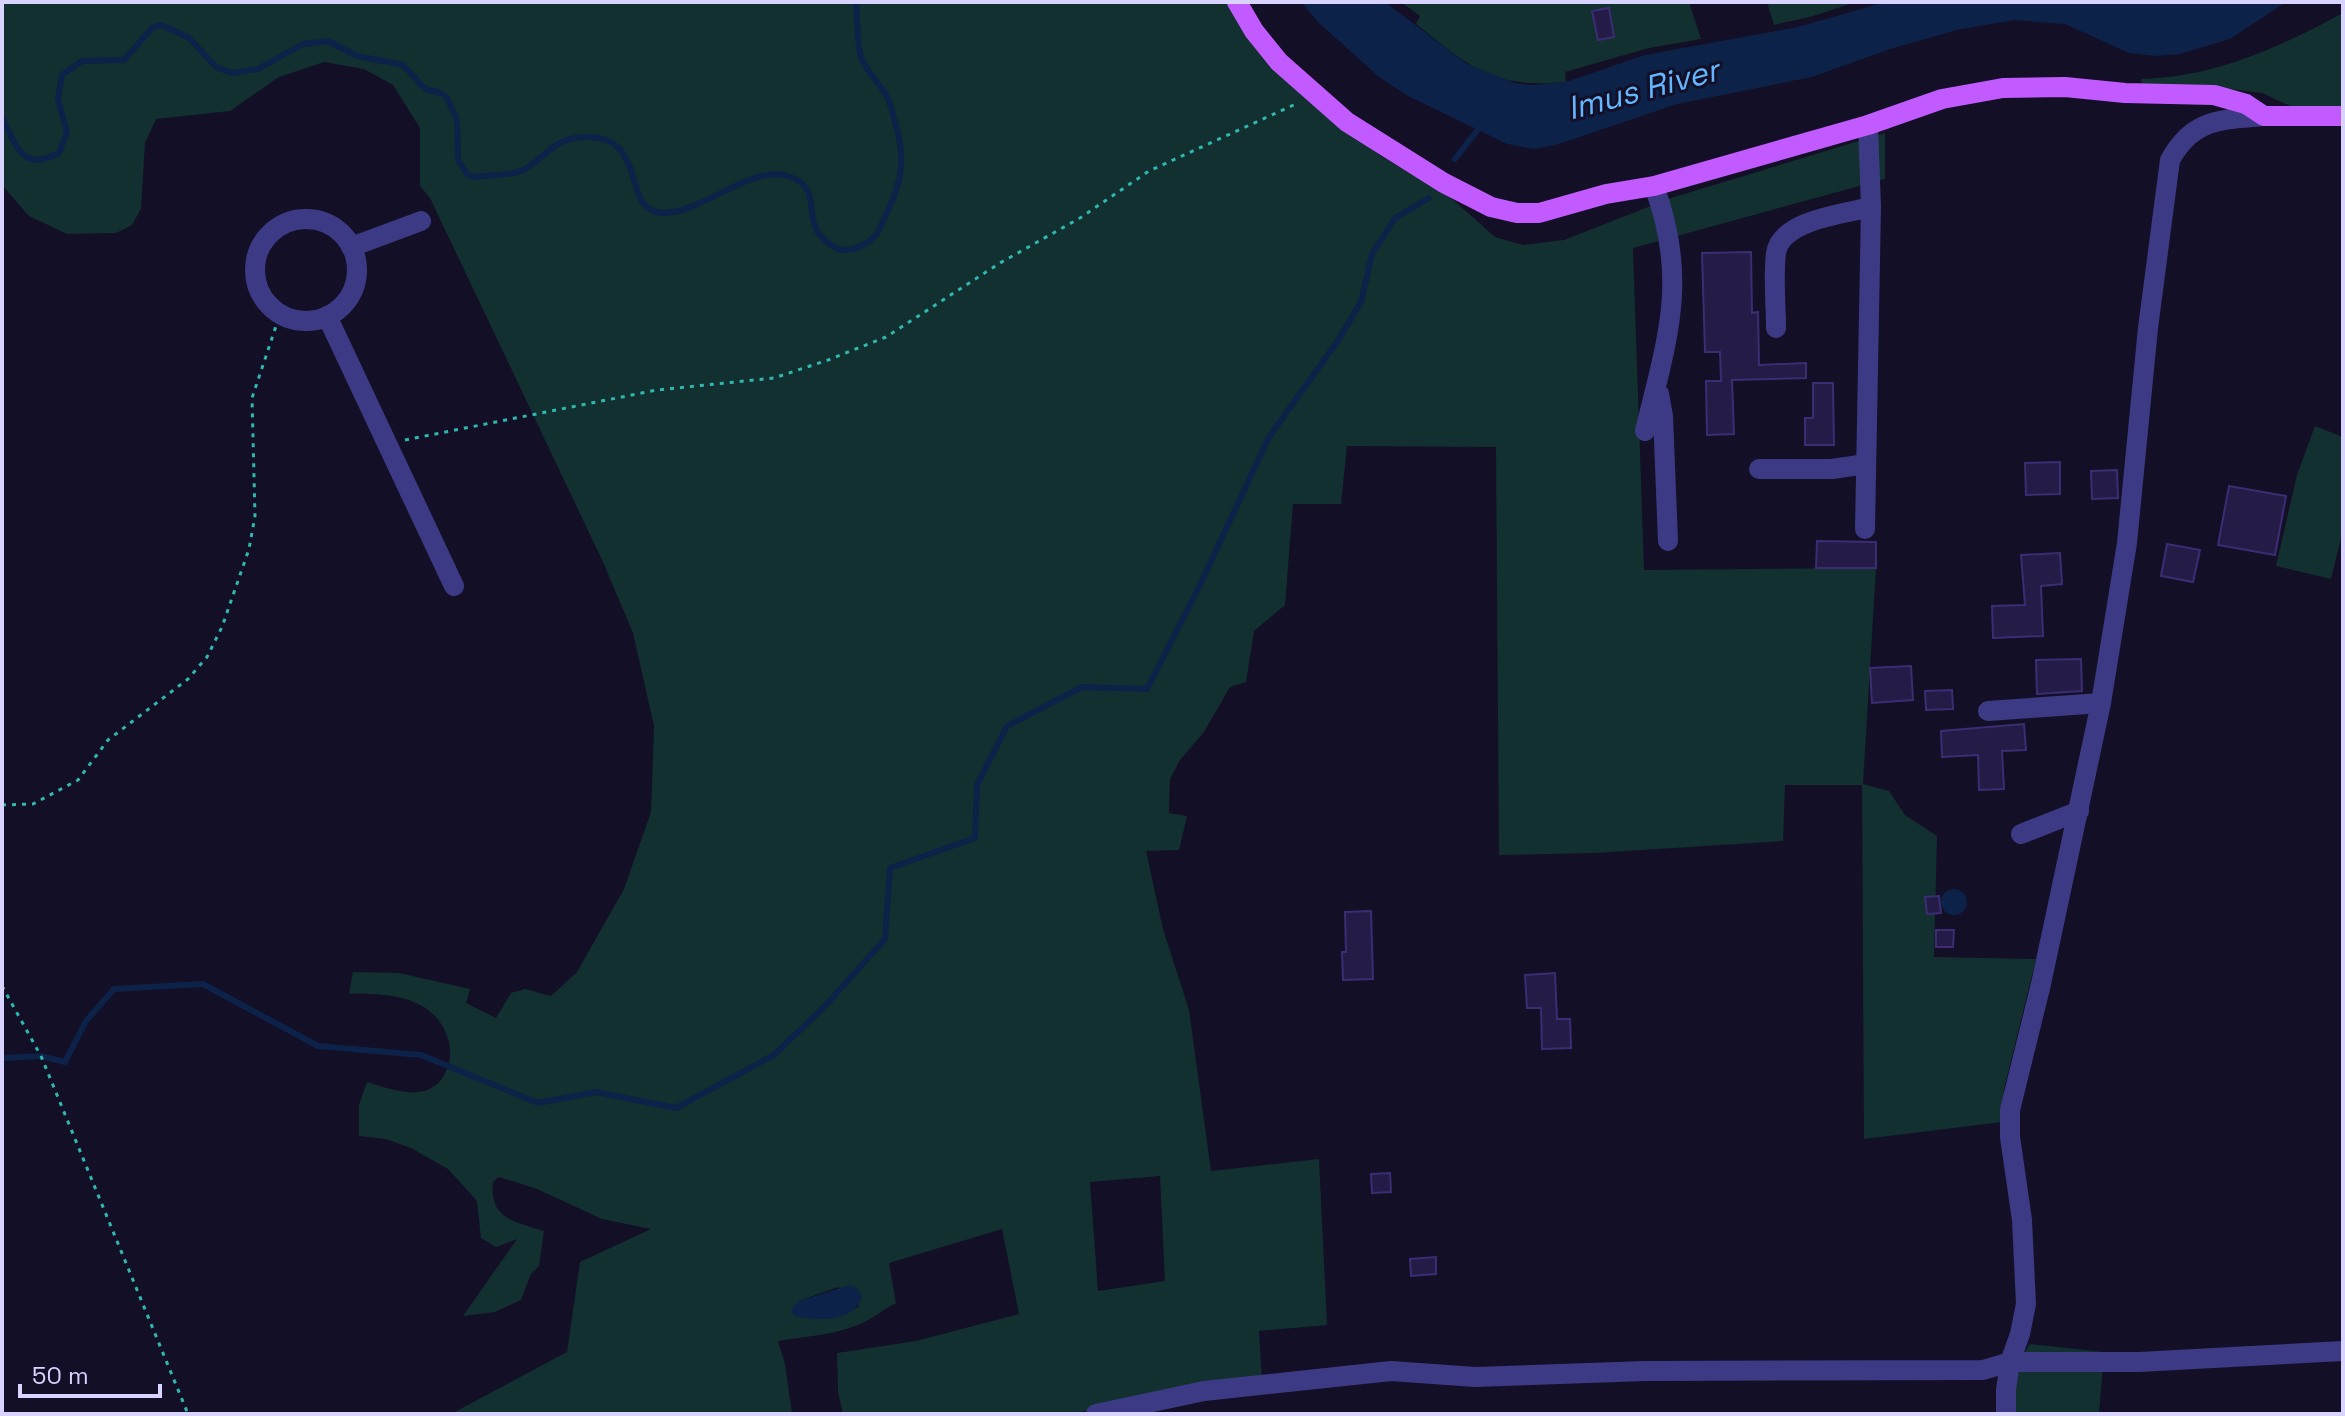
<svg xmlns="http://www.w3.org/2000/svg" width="2345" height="1416" font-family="'Space Grotesk',sans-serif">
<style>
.green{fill:#12302f;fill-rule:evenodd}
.water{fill:#0c2248}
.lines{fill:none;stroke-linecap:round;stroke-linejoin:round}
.stream{stroke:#0c2248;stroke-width:6}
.building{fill:#241b47;stroke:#3b2d73;stroke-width:2}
.path{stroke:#2fb8b0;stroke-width:3;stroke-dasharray:4 6;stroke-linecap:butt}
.minor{stroke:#3d3a85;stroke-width:20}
.major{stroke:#c25bff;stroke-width:20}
.labels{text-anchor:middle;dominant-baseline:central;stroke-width:6;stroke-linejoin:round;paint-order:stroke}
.water-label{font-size:32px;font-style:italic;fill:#62b6ff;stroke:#130f26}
</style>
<rect width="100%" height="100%" fill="#130f26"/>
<g class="green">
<path d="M2,2H1228L1328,117L1381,156L1449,196L1495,237L1523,245L1564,240L1671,198L1885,133V179L1633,248L1644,570L1876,568L1863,784L1889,791L1905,815L1937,836L1934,957L2036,959L2004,1089L2002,1122L1864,1139L1862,785H1785L1783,841L1594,853L1499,855L1496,447L1347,446L1341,504H1293L1285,605L1254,631L1246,682L1230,687L1204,732L1180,760L1170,779L1169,813L1187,816L1179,850L1146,851L1163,929L1189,1010L1211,1171L1319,1159L1327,1325L1259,1331L1262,1381L1096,1408L1074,1414H843L838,1392L837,1353L916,1341L1019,1314L1002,1229L889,1263L896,1303C885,1308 878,1315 868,1320C841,1335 807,1336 778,1341L785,1364L792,1414H451L567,1352L580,1262L651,1229L602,1219L537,1189L499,1177L493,1182C489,1220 515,1221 544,1231L539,1266L531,1274L521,1300L495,1312L463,1316L517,1239L496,1247L481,1238L477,1201L448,1169L411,1148L386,1139L359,1136V1105L367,1082C384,1087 410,1097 427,1090C440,1085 445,1076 449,1063C452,1050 449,1038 443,1027C425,995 383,993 349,994L353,972L399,973L470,989L466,1003L496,1018L511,993L525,989L551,996L577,972L624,889L651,812L654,726L633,633L603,562L430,198L420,186V128L393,85L364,69L324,62L279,77L230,111L156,119L145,143L141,209L132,225L116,233L67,234L29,216L2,185ZM1160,1176L1165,1281L1098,1291L1090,1182ZM838,1287L859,1306C834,1325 823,1316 799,1301Z"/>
<path d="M1401,2H1689L1701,39L1649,48L1565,72L1566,82C1492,89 1470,67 1416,24L1420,16Z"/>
<path d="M1767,2H1856L1813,16L1774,25Z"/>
<path d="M2343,13V109L2301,111L2262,93L2206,86L2143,91L2141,79C2215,77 2278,48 2343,13Z"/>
<path d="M2315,426L2343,437V530L2331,579L2276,566L2297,475Z"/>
<path d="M2030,1344L2104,1352L2099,1414H2014C2015,1390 2015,1364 2030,1344Z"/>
</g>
<g class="water">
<path d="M1301,2H1385L1467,64L1515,83L1533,85L1566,82L1645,55L1798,27L1885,2H2286L2230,39L2180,54L2155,56L2129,53L2065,24L2014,20L1957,30L1890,49L1812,77L1677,104L1556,145L1534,149L1507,144L1408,96L1379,77L1318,22Z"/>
<circle cx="1954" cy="902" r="13"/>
<path d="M850,1285L857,1288L862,1296C855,1322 817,1322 794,1316L791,1309L799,1301Z"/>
</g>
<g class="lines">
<g class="stream">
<path d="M2,118C17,146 22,173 59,153L67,132L58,99L62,75L82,61L124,60L153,27L161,25L188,37L216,67L232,73L258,69L303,44L328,41L357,56L403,65L425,89L441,93L447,98L457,120L458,160L467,174L474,177C489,175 515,176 527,168C548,154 555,138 585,137C650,135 620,213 663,213C702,213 753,164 788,176C827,188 798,221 828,243C830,244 837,249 838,249C853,253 873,242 879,230C897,191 909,169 896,126C893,117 892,106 887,97C881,83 865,71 861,57C856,40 858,19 856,2"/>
<path d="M1455,159L1482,124"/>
<path d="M2,1058L41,1056L65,1062L86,1021L114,989L203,984L318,1046L421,1055L538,1103L596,1092L676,1108L774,1055L826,1005L885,939L890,868L975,838L977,785L1007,726L1082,687L1147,689L1198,589L1269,437L1337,342L1361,302L1372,254L1395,218L1429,198"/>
</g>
</g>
<g class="building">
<path d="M1609,8L1614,37L1598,40L1592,11Z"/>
<path d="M1751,252L1752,313L1758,312L1759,365L1806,363V378L1732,380L1734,434L1707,435L1706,381H1721L1720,352H1705L1702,253Z"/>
<path d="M1813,383H1833L1834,445H1805V418H1813Z"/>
<path d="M2060,462V494L2026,495L2025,463Z"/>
<path d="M2117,470L2118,498L2092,499L2091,471Z"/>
<path d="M2229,486L2286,496L2275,555L2218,545Z"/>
<path d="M1817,541L1876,542V568H1816Z"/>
<path d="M2167,544L2200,550L2193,582L2161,576Z"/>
<path d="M2060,553L2062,584L2041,586L2043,636L1993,638L1992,606L2025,605L2021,555Z"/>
<path d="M2081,659L2082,691L2037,694L2036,660Z"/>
<path d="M1911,666L1913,700L1872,703L1870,668Z"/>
<path d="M1952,690L1953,709L1926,710L1925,691Z"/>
<path d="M2024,724L2026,750L2002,751L2004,789L1979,790L1978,755L1942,757L1941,731Z"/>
<path d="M1939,896L1941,913L1927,914L1925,897Z"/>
<path d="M1371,911L1373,979L1343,980L1342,952H1346L1345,912Z"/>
<path d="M1936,930H1954L1953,947H1936Z"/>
<path d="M1555,973L1557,1019H1570L1571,1048L1542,1049L1541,1008H1527L1525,975Z"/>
<path d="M1390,1173L1391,1192L1372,1193L1371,1174Z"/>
<path d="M1436,1257V1274L1411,1276L1410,1259Z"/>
</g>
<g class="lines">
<g class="path">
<path d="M405,440L657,390L774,378L828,360L886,337L1000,263L1080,218L1149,171L1298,103"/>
<path d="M2,805L33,804L78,780L108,740L188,679L207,657L222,627L249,549L255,516L252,398L280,314"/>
<path d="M2,986L41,1056L188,1414"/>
</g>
<g class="minor">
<circle cx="306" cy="270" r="51"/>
<path d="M351,247L421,221"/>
<path d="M327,316L454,586"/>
<path d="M1776,328C1776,304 1773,277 1776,253C1781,220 1844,214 1871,207"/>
<path d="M1659,394L1663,416L1668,541"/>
<path d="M1645,431C1667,339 1689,280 1654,186"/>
<path d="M1759,469H1832L1866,464"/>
<path d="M1865,529L1871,207L1868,125"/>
<path d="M1988,711L2101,703"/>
<path d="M2021,834L2079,811"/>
<path d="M1096,1414L1204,1391L1391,1371L1475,1377L1645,1371L1983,1370L2010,1362H2139L2343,1351"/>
<path d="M2006,1414V1390L2010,1362L2020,1334L2026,1304L2022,1220L2010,1137V1110L2041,984L2101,703L2127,543L2148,328L2170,160C2193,118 2221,120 2264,116"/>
</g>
<path class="major" d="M1237,2L1254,31L1279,62L1347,122L1444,183L1491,207L1517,213H1539L1606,194L1654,186L1868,125L1942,99L2003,88L2065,87L2125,93L2214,95L2246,104L2264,116H2343"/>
</g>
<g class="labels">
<g class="water-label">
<text transform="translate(1643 89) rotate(-15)">Imus River</text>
</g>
</g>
<rect width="2345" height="1416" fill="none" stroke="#d9d4ff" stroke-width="8"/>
<path d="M20 1384v12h140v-12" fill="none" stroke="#d9d4ff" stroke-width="4"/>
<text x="32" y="1384" font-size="24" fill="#d9d4ff" stroke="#130f26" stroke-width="6" paint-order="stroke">50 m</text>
</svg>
